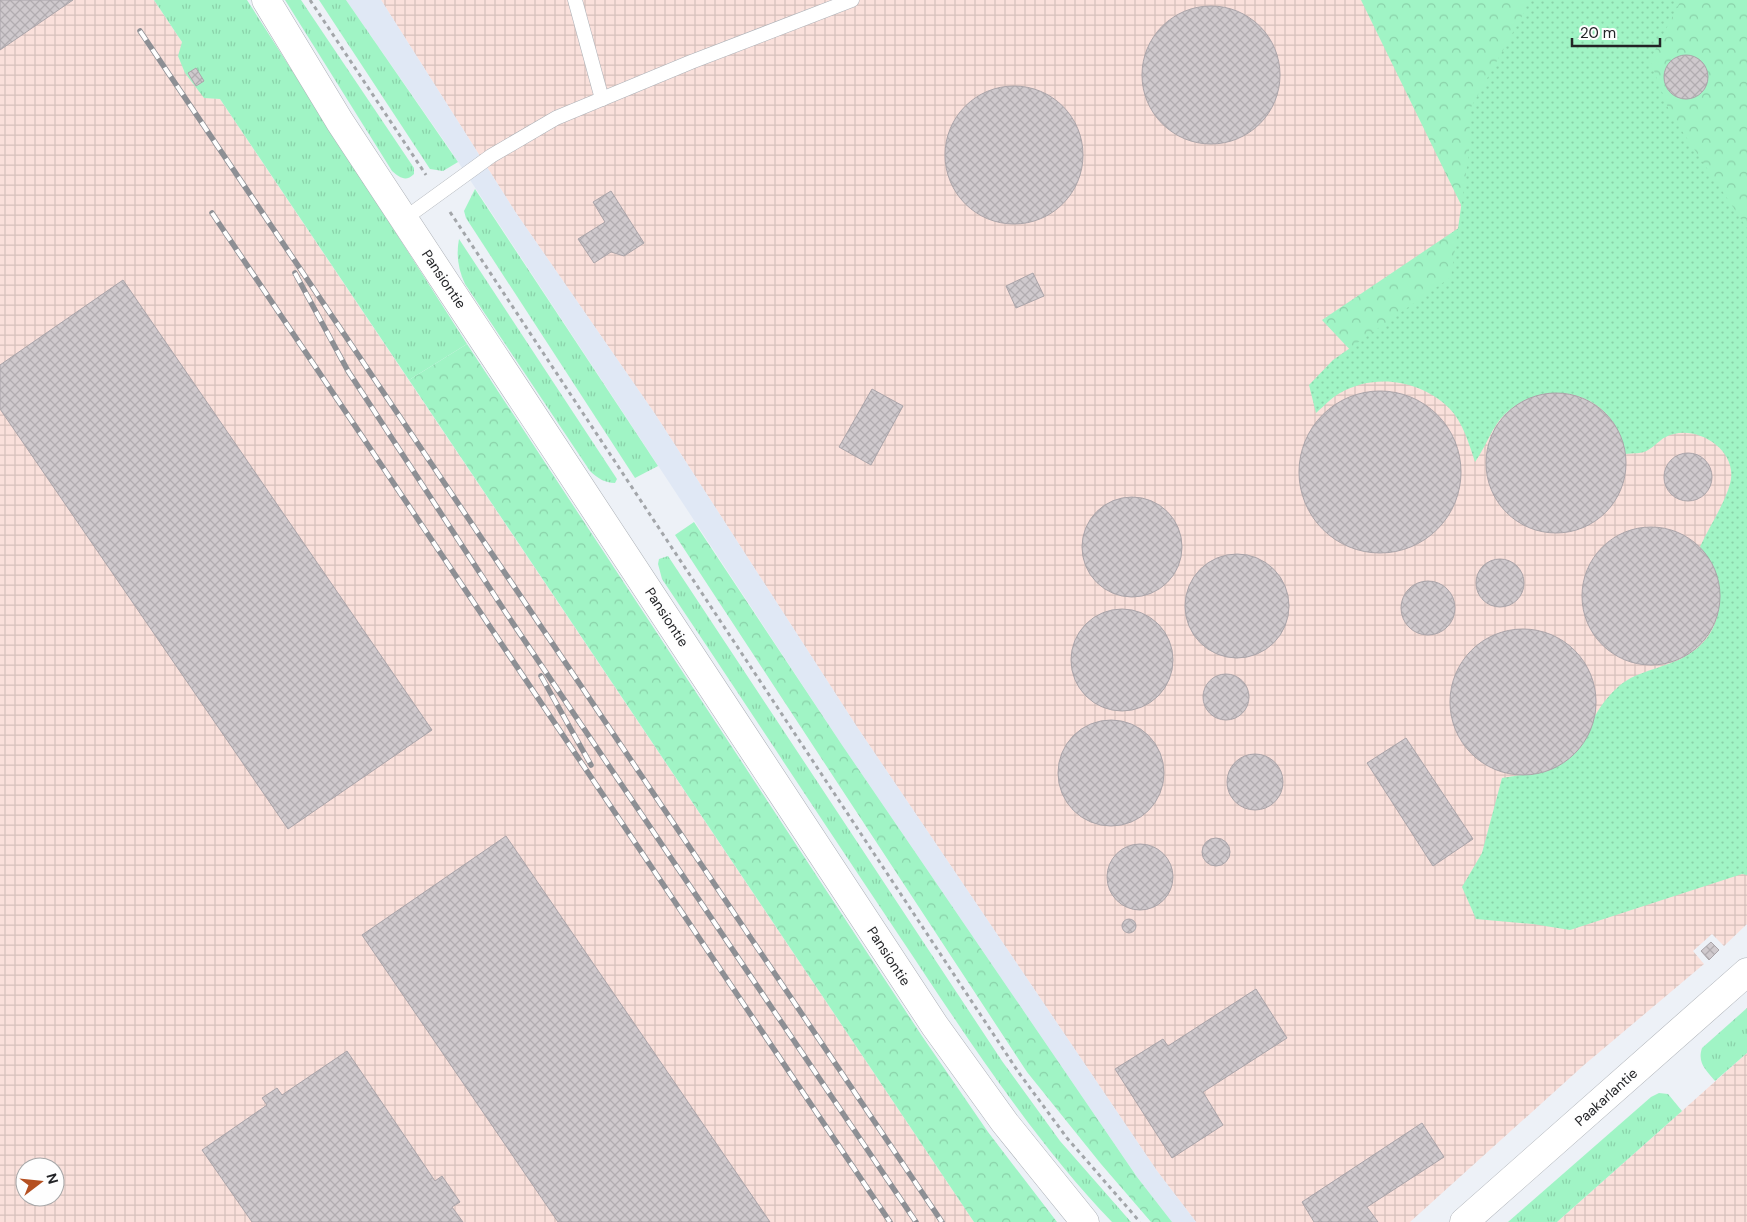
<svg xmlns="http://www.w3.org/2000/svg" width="1747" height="1222" font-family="'DM Sans',sans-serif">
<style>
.industrial{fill:url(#industrial-grid);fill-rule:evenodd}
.built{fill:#e0e8f5}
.grass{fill:url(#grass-tufts)}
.forest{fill:url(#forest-crowns)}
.park{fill:url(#park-dots)}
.building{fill:url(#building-cross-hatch);stroke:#aaa4a9}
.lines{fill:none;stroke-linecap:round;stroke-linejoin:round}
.service-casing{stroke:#adb1b7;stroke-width:15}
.tertiary-casing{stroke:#adb1b7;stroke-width:29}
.path{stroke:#a3a6aa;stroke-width:3;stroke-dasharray:4 4;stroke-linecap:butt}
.service{stroke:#fff;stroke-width:14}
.tertiary{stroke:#fff;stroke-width:28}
.rail-casing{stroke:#8d8f94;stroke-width:5.5}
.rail{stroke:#fefefe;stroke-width:4;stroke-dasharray:11;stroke-linecap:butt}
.labels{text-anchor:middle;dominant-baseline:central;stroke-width:4;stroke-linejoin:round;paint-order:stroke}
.street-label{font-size:14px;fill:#232427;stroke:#fefefe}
</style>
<defs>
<pattern id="industrial-grid" width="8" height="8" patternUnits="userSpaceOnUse" patternTransform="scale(1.25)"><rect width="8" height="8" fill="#fae0db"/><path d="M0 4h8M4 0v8" fill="none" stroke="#d6c0bc"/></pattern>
<pattern id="grass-tufts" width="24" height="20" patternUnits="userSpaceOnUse" patternTransform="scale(1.25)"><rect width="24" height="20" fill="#a0f4c5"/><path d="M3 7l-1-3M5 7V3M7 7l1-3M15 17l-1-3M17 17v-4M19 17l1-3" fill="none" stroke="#8ad1a9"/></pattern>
<pattern id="forest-crowns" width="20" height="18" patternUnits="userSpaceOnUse" patternTransform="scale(1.25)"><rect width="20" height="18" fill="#a0f4c5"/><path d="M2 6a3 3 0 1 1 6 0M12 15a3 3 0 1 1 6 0" fill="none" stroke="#8ad1a9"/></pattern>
<pattern id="park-dots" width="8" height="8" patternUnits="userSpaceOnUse" patternTransform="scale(1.25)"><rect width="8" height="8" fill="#a0f4c5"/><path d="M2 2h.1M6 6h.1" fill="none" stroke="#8ad1a9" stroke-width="1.8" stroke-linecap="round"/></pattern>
<pattern id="building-cross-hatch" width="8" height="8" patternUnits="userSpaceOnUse" patternTransform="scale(1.25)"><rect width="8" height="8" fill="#cfc9cd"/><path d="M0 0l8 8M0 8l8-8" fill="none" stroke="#b1acb0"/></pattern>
</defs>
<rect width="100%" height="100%" fill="#edf1f7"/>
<g class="industrial">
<path d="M0,0H154L182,42L204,97L220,99L974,1222H0ZM25,1167H55V1197H25Z"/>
<path d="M381,0H1732L1747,58V924L1724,946L1712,934L1693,951L1704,964L1584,1065L1410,1222H1196L1157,1171L857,727L655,414L516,213Z"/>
<path d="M1747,1053V1222H1557L1682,1111Z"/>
</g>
<path class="built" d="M346,0H381L516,213L655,414L857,727L1157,1171L1196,1222H1172L1137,1177L842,745L447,145Z"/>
<g class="grass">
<path d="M154,0H247L467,344L409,380L220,99L204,98L185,73L178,56L182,42Z"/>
<path d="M285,0H301L414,168V174C406,182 400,178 392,171Z"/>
<path d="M319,0H346L458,162L443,171L430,169Z"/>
<path d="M475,189L658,466L635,478L466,218L464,211Z"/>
<path d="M459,239L617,479L615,483C605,483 597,478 590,471L465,284C458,269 456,255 459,239Z"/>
<path d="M668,556L1002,1061L1060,1141L1131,1222H1112C1032,1139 962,1030 898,934C819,816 741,697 662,579L658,564L659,559Z"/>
<path d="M1747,1008V1053L1715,1081C1706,1070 1697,1063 1702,1048Z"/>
<path d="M1659,1093L1668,1094L1682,1111L1557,1222H1508L1651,1097Z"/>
</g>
<g class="forest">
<path d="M1361,0H1747V438L1695,382L1441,392L1369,370L1322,320L1469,221Z"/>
<path d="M467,344L922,1036L988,1132L1057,1222H974L409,380Z"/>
<path d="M694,522L842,745L1137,1177L1172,1222H1151L1101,1164L1027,1072L675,535Z"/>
</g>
<path class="park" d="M1526,0H1681L1650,60L1670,113L1747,228V875L1742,874L1570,930L1533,924L1476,919L1462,887L1482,853L1502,778C1539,772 1570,771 1588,734C1591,728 1592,721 1595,716C1600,707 1608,696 1616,689C1633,671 1663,669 1684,657C1728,634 1728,581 1700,547C1709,527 1724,505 1730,484C1739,452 1701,427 1674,434C1662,436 1657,445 1648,450C1643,454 1632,453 1625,454C1622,443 1620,432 1613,422C1588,386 1536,384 1505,414C1492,426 1486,447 1475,462C1469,444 1463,422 1449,408C1420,380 1375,373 1340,393C1331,398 1324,406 1316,413L1309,385L1333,360L1451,277L1469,152L1470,109L1526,9Z"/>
<g class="building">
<path d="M0,0H73L0,50Z"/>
<circle cx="1211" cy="75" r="69"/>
<circle cx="1686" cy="77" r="22"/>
<path d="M196,68L204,81L196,86L188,73Z"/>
<circle cx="1014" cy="155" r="69"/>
<path d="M611,191L644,243L624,256L611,252L594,263L578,239L605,222L593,202Z"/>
<path d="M1033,273L1044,296L1016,308L1006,286Z"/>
<path d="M123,280L432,730L288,829L0,409V365Z"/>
<path d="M872,389L903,406L871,465L839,447Z"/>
<circle cx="1380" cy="472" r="81"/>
<circle cx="1556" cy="463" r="70"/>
<circle cx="1688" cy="477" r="24"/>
<circle cx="1132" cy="547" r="50"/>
<circle cx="1651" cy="596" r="69"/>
<circle cx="1237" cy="606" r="52"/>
<circle cx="1500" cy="583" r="24"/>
<circle cx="1428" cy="608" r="27"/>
<circle cx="1122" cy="660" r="51"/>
<circle cx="1523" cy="702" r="73"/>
<circle cx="1226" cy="697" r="23"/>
<circle cx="1111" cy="773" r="53"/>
<path d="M1406,738L1473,839L1433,866L1367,763Z"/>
<circle cx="1255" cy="782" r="28"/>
<path d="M506,836L770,1222H558L362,935Z"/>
<circle cx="1216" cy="852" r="14"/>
<circle cx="1140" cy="877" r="33"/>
<circle cx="1129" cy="926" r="7"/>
<path d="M1711,942L1719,950L1709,960L1701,951Z"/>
<path d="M1256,989L1287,1038L1203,1092L1223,1125L1172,1158L1115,1069L1163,1039L1168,1046Z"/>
<path d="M347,1051L435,1181L442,1176L460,1202L452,1207L463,1222H252L202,1150L267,1105L262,1098L277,1088L282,1095Z"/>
<path d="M1422,1123L1444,1157L1367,1207L1378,1222H1314L1302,1202Z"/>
</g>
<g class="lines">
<g class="service-casing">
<g id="service">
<path d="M575,0L602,99"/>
<path d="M404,219L491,156L556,118L691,62L852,0"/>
</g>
</g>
<g class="tertiary-casing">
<g id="tertiary">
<path d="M266,0L340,122L935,1026L1005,1123L1085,1222"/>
<path d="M1464,1222L1747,972"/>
</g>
</g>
<g class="path">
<path d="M310,0L426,175"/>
<path d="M450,212L1019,1073L1067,1138L1140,1222"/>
</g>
<use href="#service" class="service"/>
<use href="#tertiary" class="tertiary"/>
<g class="rail-casing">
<g id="rail">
<path d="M140,31L942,1222"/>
<path d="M212,213L890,1222"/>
<path d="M295,273L348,371L506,613L916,1222"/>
<path d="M541,676L591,765"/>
</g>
</g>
<use href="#rail" class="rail"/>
</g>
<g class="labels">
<g class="street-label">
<text transform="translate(444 279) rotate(56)">Pansiontie</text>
<text transform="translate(667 617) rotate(57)">Pansiontie</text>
<text transform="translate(889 956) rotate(57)">Pansiontie</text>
<text transform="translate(1606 1097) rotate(-42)">Paakarlantie</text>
</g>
</g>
<g transform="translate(40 1182) rotate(74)"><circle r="24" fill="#fefefe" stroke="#a6a7a8"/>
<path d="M0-4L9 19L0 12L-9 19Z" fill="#b55021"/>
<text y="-8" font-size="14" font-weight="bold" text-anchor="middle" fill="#232427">N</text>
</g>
<path d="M1572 38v8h88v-8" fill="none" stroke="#232427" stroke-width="2.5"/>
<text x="1580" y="38" font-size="15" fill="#232427" stroke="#fefefe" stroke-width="4" paint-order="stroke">20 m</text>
</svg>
